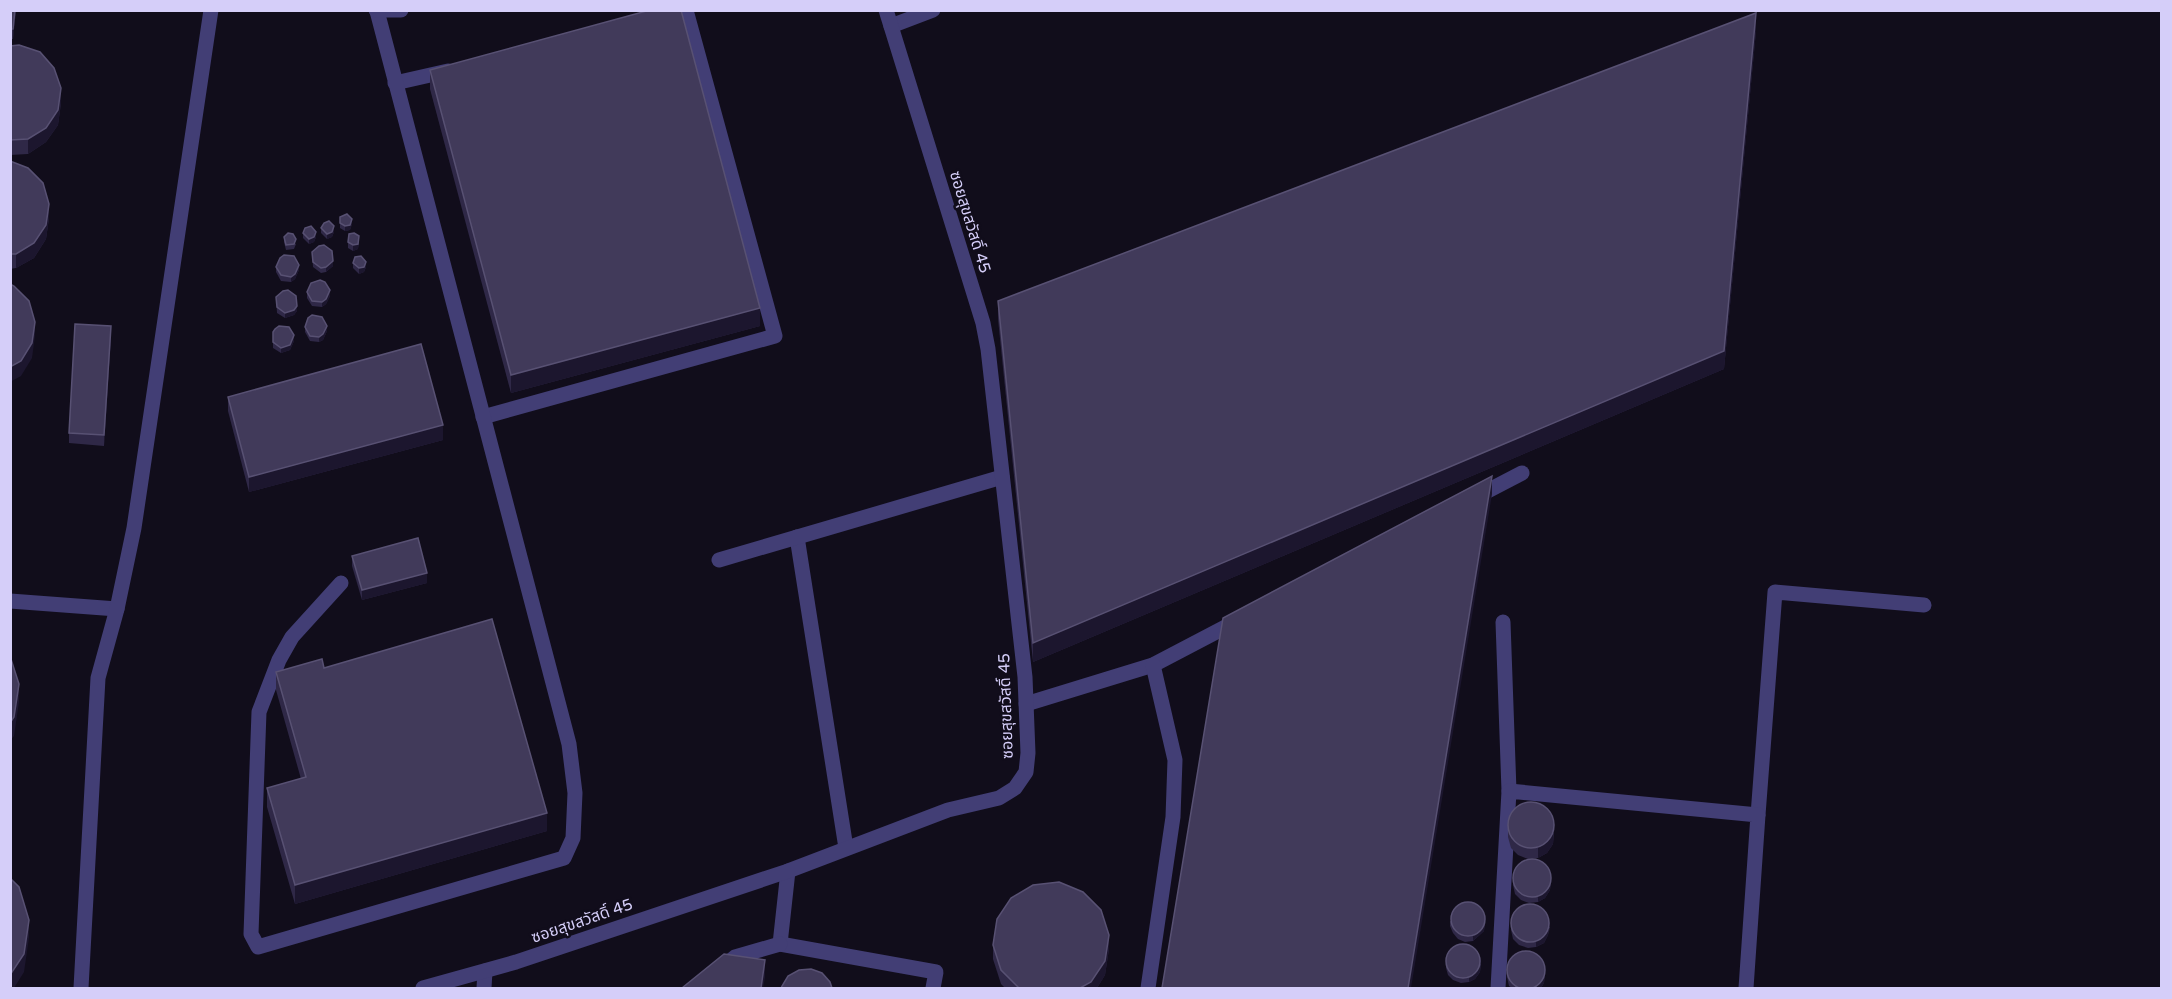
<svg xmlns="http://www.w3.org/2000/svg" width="2172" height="999" font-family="'Varela Round','Noto Sans Thai',sans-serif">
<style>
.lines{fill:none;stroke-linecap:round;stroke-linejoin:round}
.service{stroke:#423e75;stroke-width:15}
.minor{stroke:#423e75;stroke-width:15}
.wall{fill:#2f2847}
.shaded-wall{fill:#1c162e}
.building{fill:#413a5a;stroke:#585173;stroke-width:1.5}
.labels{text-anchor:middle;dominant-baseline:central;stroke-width:5;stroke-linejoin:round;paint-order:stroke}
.street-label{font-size:16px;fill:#d5cef9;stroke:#110d1b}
</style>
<rect width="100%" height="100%" fill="#110d1b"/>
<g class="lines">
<g class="service">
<path d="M395,83L448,71"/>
<path d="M483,417L775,336L687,14L664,20"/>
<path d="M1474,498L1522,473"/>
<path d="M341,583L292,637L279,660L259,712L251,934L258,947L564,858L573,838L575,793L569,744L377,11"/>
<path d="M10,601L117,609"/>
<path d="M1503,622L1509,791"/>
<path d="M1026,704L1153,665L1237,621"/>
<path d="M1758,815L1775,592L1924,605"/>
<path d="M788,871L780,944L936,972L933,988"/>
<path d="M81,988L98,678L117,609L134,528L211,10"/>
<path d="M484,988L485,971"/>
<path d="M697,988L735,957L780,944"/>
<path d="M1148,988L1173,817L1175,760L1153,665"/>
<path d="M1498,988L1509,791L1758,815L1746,988"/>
</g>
<g class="minor">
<path d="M376,10H401"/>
<path d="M891,26L933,10"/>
<path d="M797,537L846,848"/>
<path d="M719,560L1002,477"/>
<path d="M423,988L516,962L788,871L948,810L999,798L1015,788L1026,772L1028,753L1025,677L988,349L983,323L886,10"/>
</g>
</g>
<g class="wall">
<path d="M10,10H16L13,39H10Z"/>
<path d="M1756,31L1724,369L1033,662L998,319V301Z"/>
<path d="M10,46L61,103L58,125L46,142L28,154L10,155Z"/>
<path d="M430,70L760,326L511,393L430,89Z"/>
<path d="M10,161L49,218L46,239L34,258L16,268L10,269Z"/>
<path d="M340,217L352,224L350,230L345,231L340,228Z"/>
<path d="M321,228L334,232L332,237L327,239L321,233Z"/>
<path d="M303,233L316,237L314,242L309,244L303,238Z"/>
<path d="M284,237L296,244L294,249L286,250L284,242Z"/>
<path d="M359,241L358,249L353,251L348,248V242Z"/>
<path d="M312,252L333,266L326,272L321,273L313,267Z"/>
<path d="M353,263L366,267L364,272L359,274L353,268Z"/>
<path d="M276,267L299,270L295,279L291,282L281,281L276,272Z"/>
<path d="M307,292L330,296L326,304L322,307L312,306L307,298Z"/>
<path d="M276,297L297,311L294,315L285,318L277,313Z"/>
<path d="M305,327L327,331L323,340L319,342L310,341L305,332Z"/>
<path d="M273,332L294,341L290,350L281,353L273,348Z"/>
<path d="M111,336L104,446L69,443V433Z"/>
<path d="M228,397L443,440L249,492L228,411Z"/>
<path d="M352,556L427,583L362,600L352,566Z"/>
<path d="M324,668L547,831L295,904L267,807V788L301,779L276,690V672Z"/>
<path d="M1508,827L1554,833L1553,844L1547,853L1538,858L1528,859L1518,855L1511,848L1508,837Z"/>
<path d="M1513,880L1551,882L1550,890L1545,898L1538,902L1529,903L1521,900L1515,894L1513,885Z"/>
<path d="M1450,921L1485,923L1484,931L1473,941L1465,942L1458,939L1453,933L1450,926Z"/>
<path d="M1511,925L1550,927L1548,935L1544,943L1536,947L1528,948L1519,945L1513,939L1511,930Z"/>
<path d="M993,945L1109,949L1105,975L1097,988H1005L1001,984L993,959Z"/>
<path d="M1446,962L1481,964L1480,972L1475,979L1469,982L1461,983L1453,980L1448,975L1446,968Z"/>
<path d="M1507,972L1545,974L1544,983L1541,988H1512L1509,986L1507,977Z"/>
</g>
<g class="shaded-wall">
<path d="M15,10H16L13,39V29Z"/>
<path d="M1756,13V31L1724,369L1033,662V643Z"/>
<path d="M61,88V103L58,125L46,142L28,154V139Z"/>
<path d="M49,204V218L46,239L34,258L16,268V254Z"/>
<path d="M352,219V224L350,230L345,231V226Z"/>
<path d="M334,226V232L332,237L327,239V234Z"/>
<path d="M316,232V237L314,242L309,244V239Z"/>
<path d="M359,236L358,249L353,251V245Z"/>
<path d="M333,261V266L326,272V267Z"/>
<path d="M366,262V267L364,272L359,274V268Z"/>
<path d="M299,265V270L295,279L291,282V277Z"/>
<path d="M330,290V296L326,304L322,307V302Z"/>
<path d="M297,306V311L294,315L285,318V313Z"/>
<path d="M760,308V326L511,393V375Z"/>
<path d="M35,322V336L32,358L21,376L10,382V367Z"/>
<path d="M111,326V336L104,446V435Z"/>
<path d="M327,326V331L323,340L319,342V337Z"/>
<path d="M294,335V341L290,350L281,353V348Z"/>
<path d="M443,425V440L249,492V477Z"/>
<path d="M1492,476V494L1411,988H1408Z"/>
<path d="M427,573V583L362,600V590Z"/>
<path d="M19,684V702L14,736L10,741V723Z"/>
<path d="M547,813V831L295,904V885Z"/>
<path d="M1554,823L1553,844L1547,853L1538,858V848Z"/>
<path d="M1551,877L1550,890L1545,898L1538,902V897Z"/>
<path d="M1485,917L1484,931L1473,941V936Z"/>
<path d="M29,920V938L24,972L14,988H10V975Z"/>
<path d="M1550,922L1548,935L1544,943L1536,947V942Z"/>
<path d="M1109,935V949L1105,975L1097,988H1080Z"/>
<path d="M1481,959L1480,972L1475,979L1469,982V977Z"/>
<path d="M765,960V978L763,988H761Z"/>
<path d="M1545,969L1544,983L1541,988H1533Z"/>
</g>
<g class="building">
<path d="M10,10H15L13,29H10Z"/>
<path d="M650,10H681L760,308L511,375L430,70Z"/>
<path d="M1756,13L1724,351L1033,643L998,301Z"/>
<path d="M19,45L40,52L54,68L61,88L58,110L46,128L28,139L10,140V46Z"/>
<path d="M10,161L28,168L43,183L49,204L46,225L34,243L16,254H10Z"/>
<path d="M347,214L352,219L350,225L345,226L340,223V217Z"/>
<path d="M329,221L334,226L332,232L327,234L321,228L324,223Z"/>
<path d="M311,226L316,232L314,237L309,239L303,233L305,228Z"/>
<path d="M288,233L293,234L296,239L294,244L286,245L284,237Z"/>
<path d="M354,233L359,236L358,244L353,245L348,242L349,234Z"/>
<path d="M324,245L332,251L333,261L326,267L321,268L313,262L312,252L319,246Z"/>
<path d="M284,255L294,256L299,265L295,274L291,277L281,275L276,267L280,258Z"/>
<path d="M361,256L366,262L364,267L359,268L353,263L355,257Z"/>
<path d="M320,280L325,282L330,290L326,299L322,302L312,301L307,292L311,283Z"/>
<path d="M10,284L14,286L29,301L35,322L32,343L21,361L10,367Z"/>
<path d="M288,290L296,296L297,306L294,310L285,313L277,307L276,297L283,291Z"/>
<path d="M312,315L322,317L327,326L323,334L319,337L310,336L305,327L308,318Z"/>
<path d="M75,324L111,326L104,435L69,433Z"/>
<path d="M279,326L289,327L294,335L290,345L281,348L273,342V332L275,329Z"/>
<path d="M421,344L443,425L249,477L228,397Z"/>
<path d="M1492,476L1408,988H1162L1223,618Z"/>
<path d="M418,538L427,573L362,590L352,556Z"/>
<path d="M492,619L547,813L295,885L267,788L306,777L276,672L322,659L324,668Z"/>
<path d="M10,656L19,684L14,717L10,723Z"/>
<circle cx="1531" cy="825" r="23"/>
<circle cx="1532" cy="878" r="19"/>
<path d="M10,878L19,887L29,920L24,954L10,975Z"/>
<path d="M1059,882L1083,892L1101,910L1109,935L1105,961L1091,982L1080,988H1019L1001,970L993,945L997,919L1011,898L1033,885Z"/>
<circle cx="1468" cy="919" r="17"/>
<circle cx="1530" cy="923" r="19"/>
<circle cx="1463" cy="961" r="17"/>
<circle cx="1526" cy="970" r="19"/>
<path d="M724,954L765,960L761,988H682Z"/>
<path d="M811,969L822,973L830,982L832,988H781L782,986L788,976L799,970Z"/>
</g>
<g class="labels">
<g class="street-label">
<text transform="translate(970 222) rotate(73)">ซอยสุขสวัสดิ์ 45</text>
<text transform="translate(1006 706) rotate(-92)">ซอยสุขสวัสดิ์ 45</text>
<text transform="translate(582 921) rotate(-19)">ซอยสุขสวัสดิ์ 45</text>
</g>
</g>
<rect width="2172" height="999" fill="none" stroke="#d5cef9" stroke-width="24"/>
</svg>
